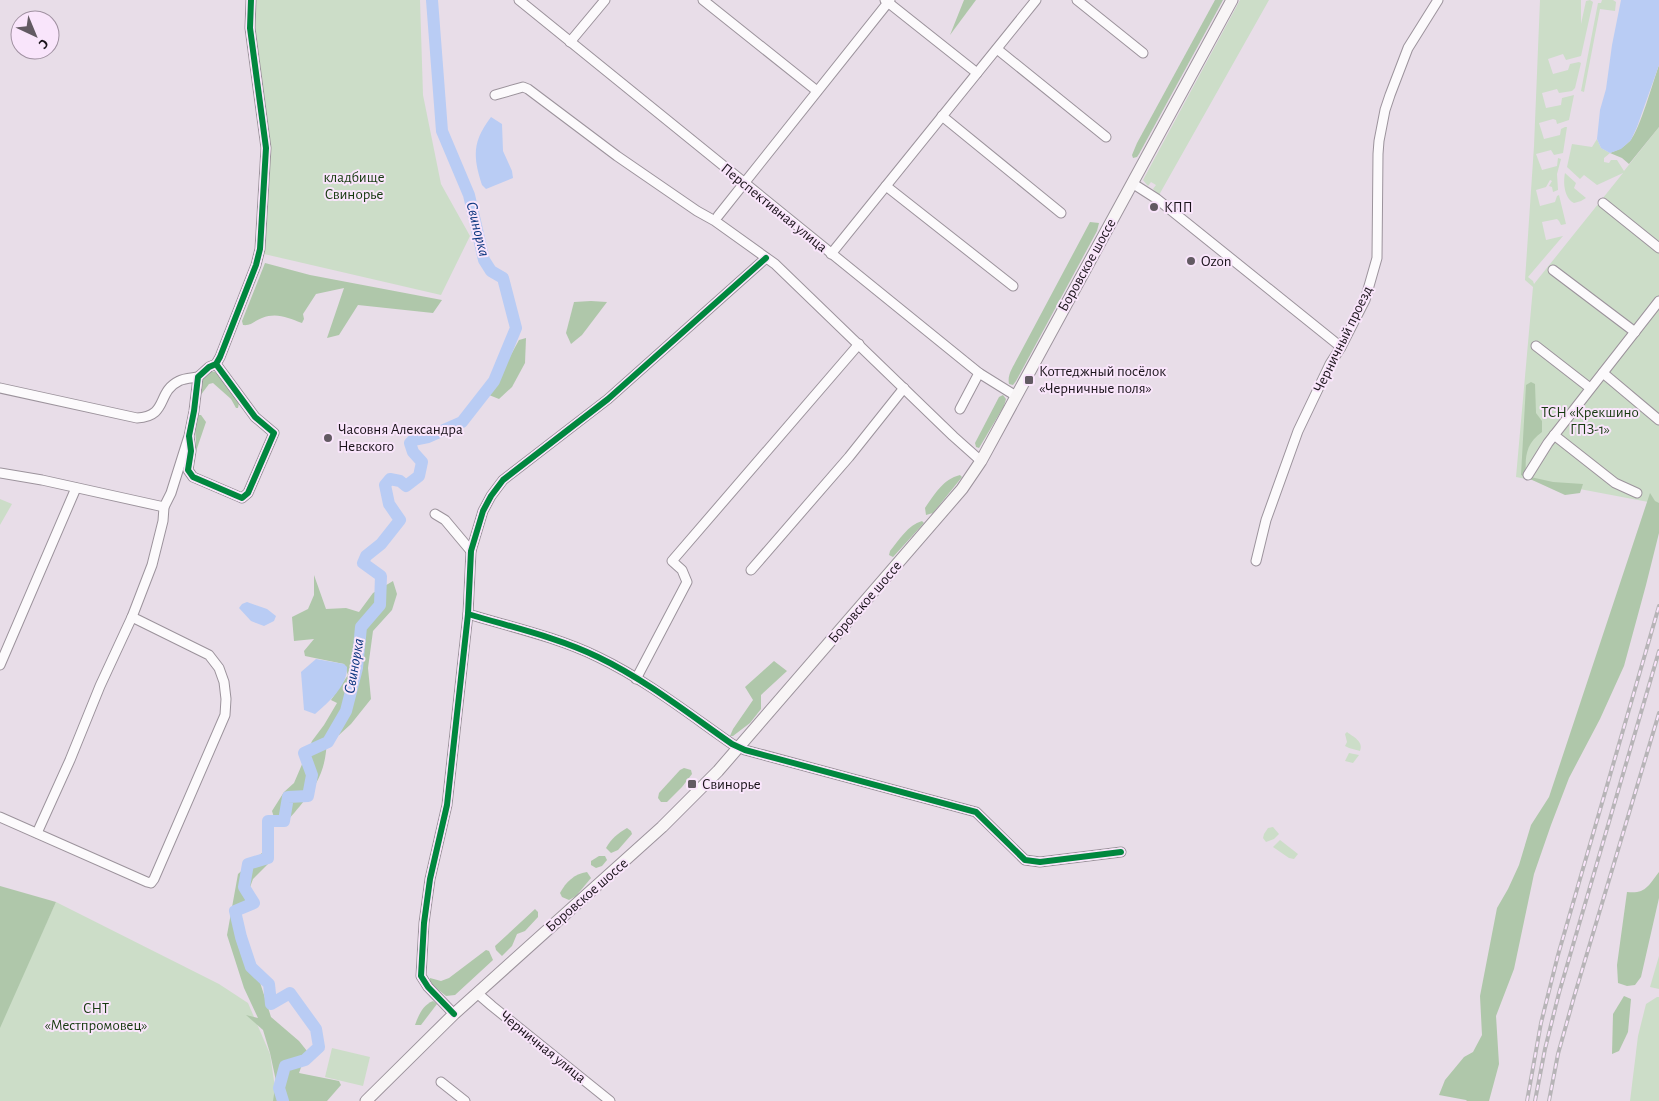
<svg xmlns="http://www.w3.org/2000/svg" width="1659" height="1101" font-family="'Alegreya Sans',sans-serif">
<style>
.green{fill:#ccddc8}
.forest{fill:#afc7aa}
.water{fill:#b9ccf4}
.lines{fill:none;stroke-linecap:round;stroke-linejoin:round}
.river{stroke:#b9ccf4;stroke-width:12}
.street-casing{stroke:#9c939c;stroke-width:11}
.secondary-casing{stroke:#9c939c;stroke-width:13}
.street{stroke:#fcfafc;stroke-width:9}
.secondary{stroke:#f8f5f6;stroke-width:11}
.rail-casing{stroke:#b7b4b7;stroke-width:4}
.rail{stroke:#f9e5fb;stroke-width:2;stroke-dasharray:5.5;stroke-linecap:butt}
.cycleway-casing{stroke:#f9e5fb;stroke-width:9}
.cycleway{stroke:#00873e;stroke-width:6}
.poi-dot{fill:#625a62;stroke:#f9e5fb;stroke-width:2}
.labels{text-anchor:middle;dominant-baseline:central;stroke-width:4;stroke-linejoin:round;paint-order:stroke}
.park-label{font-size:15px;fill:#173a10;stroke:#f9e5fb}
.poi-label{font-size:15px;fill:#1a131a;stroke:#f9e5fb;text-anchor:start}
.street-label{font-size:15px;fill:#1a131a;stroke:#f9e5fb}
.water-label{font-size:16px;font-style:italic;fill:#09347e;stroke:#f9e5fb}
</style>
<rect width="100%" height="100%" fill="#e8dde8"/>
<g class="green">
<path d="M255,0H420L423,95L441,184L470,236L441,295L264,254L269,155L253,27Z"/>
<path d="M1240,0H1269L1159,195L1153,189L1156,185L1151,182L1148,186L1143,180Z"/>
<path d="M1540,0H1581V24L1586,1L1590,0L1593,2L1581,56L1566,60L1563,54L1548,59L1553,74L1568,70L1570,64L1579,62L1581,63L1575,88L1572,91L1559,93L1557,89L1542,93L1546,108L1561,105L1562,98L1574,95L1569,120L1557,124L1556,120L1553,119L1539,123L1544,139L1560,135L1561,129L1565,127H1567L1563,153L1554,155L1551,150L1536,154L1542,170L1557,166L1558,158L1561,159L1557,174L1558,190L1553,192L1552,187L1549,186L1552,181L1550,180L1546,187L1536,190L1540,206L1555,202L1557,196L1559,195L1566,224L1561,225L1559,221L1557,219L1542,222L1546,240L1563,236L1528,277L1533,281L1534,284L1623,173L1597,185L1584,175L1580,179L1567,167L1572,144L1592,147L1597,139L1601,148L1610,153L1604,158V162L1609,163L1611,160H1617L1624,171L1659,127V504L1516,477L1533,287L1525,280L1534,146Z"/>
<path d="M1602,0H1613L1616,2L1615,11L1600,9L1584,92L1581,91L1598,3H1601Z"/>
<path d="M1565,173L1576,183L1574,188L1586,198L1581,201L1574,203C1564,198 1563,182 1565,173Z"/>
<path d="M0,499L12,504L0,525Z"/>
<path d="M1347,732C1353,737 1364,741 1360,751L1349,748L1345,746L1347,742L1345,734Z"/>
<path d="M1349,753L1359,755L1353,763L1345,761Z"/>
<path d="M1273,827L1279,834L1274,839L1266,842L1263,838L1264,834L1268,828Z"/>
<path d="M1280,840L1298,854L1294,859L1289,858L1273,847Z"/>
<path d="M56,902L219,984L248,1003L270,1054L276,1094L275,1101H0V1023Z"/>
<path d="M1659,956V989L1650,987Z"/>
<path d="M1657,997H1659V1101H1630L1638,1036L1646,1004Z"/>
<path d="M332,1048L370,1057L363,1086L325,1077Z"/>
</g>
<g class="forest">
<path d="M964,0H976L950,35Z"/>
<path d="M1215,0H1223L1139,154L1137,157L1133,158L1132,155L1137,143Z"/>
<path d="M1659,65V127L1629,164L1622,158L1610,153C1618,150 1624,147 1630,141C1640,129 1653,82 1659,65Z"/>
<path d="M1090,222L1099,223L1097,231L1016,381L1013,385L1009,384C1007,375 1013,367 1017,359Z"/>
<path d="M265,263L310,275L442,300L433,313L358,305L339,335L327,338L344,288L316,294L303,314L304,319L302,323C288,318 277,312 262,318C254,321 251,326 243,325L242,321Z"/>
<path d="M591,301L607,302L582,335L571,344L566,333L574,302Z"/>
<path d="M526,338L525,363L512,387L499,399L489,395L519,340Z"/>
<path d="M209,371L215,372L218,375L237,400L239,403L238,408H236L231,399L213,383L209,384L200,396L202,377Z"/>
<path d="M1531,382L1535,384L1536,413L1542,421V432C1525,444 1525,458 1526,476L1553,482L1583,484L1580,493L1565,495L1521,475L1526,385Z"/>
<path d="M1003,395L1006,399L1004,406L979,448L976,447L975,443L999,397Z"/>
<path d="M197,415H201L206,422L191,466L196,441L194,420Z"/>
<path d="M960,475L962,477L933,513L926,515L925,508C934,495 943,479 960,475Z"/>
<path d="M1650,493L1655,501L1659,503V533L1646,585L1624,666L1600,719L1569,778L1551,825L1534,874L1514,969L1496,1016L1499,1064L1489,1101H1467L1466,1100L1439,1095L1445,1080L1464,1057L1473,1052L1482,1035L1480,996L1497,908L1508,889L1519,865L1531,825L1549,797Z"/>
<path d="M922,521L924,523L893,557L889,555L890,551C899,540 908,525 922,521Z"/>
<path d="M314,575L326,609L346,608L359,612L373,593L393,581L397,594L392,610L373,631L368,668L371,699L351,724L339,735L327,738C326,769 319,782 300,806C292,815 288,822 277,827L272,811L284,792L294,783L312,741L324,725L337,703L331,700L348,675L344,664L305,656L304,651L314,639L294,641L292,617L308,609L314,595Z"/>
<path d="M774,661L787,671L761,695V709L750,723L733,736H730L733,729L753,700L745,687Z"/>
<path d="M684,768L691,770L692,774L682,787L667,802H661L658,798L659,793L680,770Z"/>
<path d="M627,828L631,831L632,834L618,850L611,853L606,848C611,839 618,833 627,828Z"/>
<path d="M263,852L270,862L253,879L241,912L245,935L271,1017L299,1041L307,1051L299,1073L339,1081L341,1085L327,1101H273L276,1081L270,1053L263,1030L246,1015L258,1018L244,988L227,935L238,874Z"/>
<path d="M599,856H605L607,860L602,866L596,868L591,865V861Z"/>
<path d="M587,872L591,878L576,896L569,900L562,897L560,893C566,882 574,874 587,872Z"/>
<path d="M1659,872V898L1641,977L1635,985L1627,986L1618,983L1617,965L1627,892C1646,894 1648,886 1659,872Z"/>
<path d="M0,886L56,902L0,1028Z"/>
<path d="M535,909L538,912V917L525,931L517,934L512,946L502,956L496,950L495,946Z"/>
<path d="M486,950L489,951L493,960L455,995L446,996L430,983V978L441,981L449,978Z"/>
<path d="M1624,996L1631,999L1628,1032L1619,1051L1612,1054L1613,1014Z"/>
<path d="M433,1001L437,1004L421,1025H415C419,1014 423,1005 433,1001Z"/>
</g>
<g class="water">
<path d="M1621,0H1659V65L1637,127L1631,140L1621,149L1610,153L1601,148L1597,139L1600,110L1606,89L1612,45Z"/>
<path d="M491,117L502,124L503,151L512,171L513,178L486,189L482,185C473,157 472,142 491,117Z"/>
<path d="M247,602L267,609L276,616L274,621L264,626L251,621L239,608L242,604Z"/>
<path d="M316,659L344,664L347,667C348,685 328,703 315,714L304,710L301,672Z"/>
</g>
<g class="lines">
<path class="river" d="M283,1101L279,1088L285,1066L305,1060L319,1047L316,1029L290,993L271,1004L269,984L251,967L241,937L235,911L254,903L244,887L248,864L268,858V821H284L288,797L308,796L312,775L304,753L328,742L346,711L357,668L361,627L380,605L381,576L363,563L366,556L381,544L400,520L389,504L385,485L390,479L400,481L406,486L419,476L422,462L413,452L410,443L413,440L428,437L462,422L494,381L516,328L503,278L491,271L484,260L469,195L442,131L432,0"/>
<g class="street-casing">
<g id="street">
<path d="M519,0L979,373L1016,396"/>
<path d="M703,0L817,91"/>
<path d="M885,0L977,73"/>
<path d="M1077,0L1143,53"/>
<path d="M570,42L605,0"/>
<path d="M997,49L1106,137"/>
<path d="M495,95L523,87L528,89L617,156L697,211L715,221L775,264L953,436L981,461"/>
<path d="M942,116L1061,213"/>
<path d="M1132,183L1157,199L1341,347"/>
<path d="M886,186L1013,286"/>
<path d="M1603,203L1659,248"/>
<path d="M718,216L890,0"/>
<path d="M831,254L1036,0"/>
<path d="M1553,270L1635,332"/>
<path d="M1536,346L1590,388"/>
<path d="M216,364L255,417L274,433L248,493L242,498L193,477L188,470L191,451L189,436L194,411L198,377L209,367L216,364L220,357L256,265L260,249L266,148L250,28L251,0"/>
<path d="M1603,373L1659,420"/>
<path d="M0,388L137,418C169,416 156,392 179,381C184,378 192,378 198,377"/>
<path d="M960,409L979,373"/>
<path d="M1554,435L1615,483L1637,493"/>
<path d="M0,473L42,480L164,507"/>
<path d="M1528,475L1548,443L1659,301"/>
<path d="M435,514L445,520L471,551"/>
<path d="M1256,561L1266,520L1298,431L1330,364L1341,347L1365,300L1377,258L1378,154L1379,141L1385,110L1390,95L1408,48L1438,0"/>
<path d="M751,570L849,457L904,388"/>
<path d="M468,614C511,627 557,637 598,657C646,680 689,714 732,744L745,750L976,812L1025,860L1040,862L1121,852"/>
<path d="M0,665L76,488"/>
<path d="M636,679L687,582L682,570L672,561L859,344"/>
<path d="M0,817L147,882L151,883L154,879L225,715L226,699L224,682L219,668L209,655L132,617"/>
<path d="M37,833L70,760L100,686L132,617L152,565L163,521L164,507L171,493L188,439"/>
<path d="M477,993L492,1006L610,1101"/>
<path d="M454,1014L428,987L421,976L424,923L430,879L447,805L468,614L471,551L483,511L491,496L503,480L608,399L766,258"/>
<path d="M441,1082L465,1101"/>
</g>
</g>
<g class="secondary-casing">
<path id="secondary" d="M366,1101L454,1014L662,827L718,771L962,489L981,461L1232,0"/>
</g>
<use href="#street" class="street"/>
<use href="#secondary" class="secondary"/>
<g class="rail-casing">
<g id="rail">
<path d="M1527,1101L1541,1023L1558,955L1659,606"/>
<path d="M1535,1101L1545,1049L1559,993L1659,651"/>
<path d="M1549,1101L1558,1054L1574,997L1659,713"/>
</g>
</g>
<use href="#rail" class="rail"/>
<g class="cycleway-casing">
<g id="cycleway">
<path d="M216,364L255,417L274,433L248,493L242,498L193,477L188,470L191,451L189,436L194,411L198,377L209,367L216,364L220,357L256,265L260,249L266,148L250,28L251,0"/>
<path d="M468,614C511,627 557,637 598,657C646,680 689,714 732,744L745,750L976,812L1025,860L1040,862L1121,852"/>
<path d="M454,1014L428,987L421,976L424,923L430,879L447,805L468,614L471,551L483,511L491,496L503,480L608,399L766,258"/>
</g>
</g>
<use href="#cycleway" class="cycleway"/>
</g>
<g class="poi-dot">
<circle cx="1154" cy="207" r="5"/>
<circle cx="1191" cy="261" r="5"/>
<rect x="1024" y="375" width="10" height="10" rx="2.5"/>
<circle cx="328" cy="438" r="5"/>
<rect x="687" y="779" width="10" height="10" rx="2.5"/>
</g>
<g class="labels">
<g class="park-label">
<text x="354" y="177">кладбище<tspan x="354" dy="17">Свинорье</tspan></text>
<text x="1590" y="412">ТСН «Крекшино<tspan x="1590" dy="17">ГПЗ-1»</tspan></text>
<text x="96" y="1008">СНТ<tspan x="96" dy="17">«Местпромовец»</tspan></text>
</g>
<g class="poi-label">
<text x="1164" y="207">КПП</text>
<text x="1201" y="261">Ozon</text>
<text x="1039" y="371">Коттеджный посёлок<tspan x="1039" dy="17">«Черничные поля»</tspan></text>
<text x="338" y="429">Часовня Александра<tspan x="338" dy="17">Невского</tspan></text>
<text x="702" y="784">Свинорье</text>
</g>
<g class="street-label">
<text transform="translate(774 208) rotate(39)">Перспективная улица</text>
<text transform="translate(1087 265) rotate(-61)">Боровское шоссе</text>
<text transform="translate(1343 339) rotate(-64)">Черничный проезд</text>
<text transform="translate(865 602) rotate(-49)">Боровское шоссе</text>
<text transform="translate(587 895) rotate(-41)">Боровское шоссе</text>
<text transform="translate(543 1047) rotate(39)">Черничная улица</text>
</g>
<g class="water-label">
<text transform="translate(478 229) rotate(76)">Свинорка</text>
<text transform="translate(354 666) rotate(-80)">Свинорка</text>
</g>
</g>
<g transform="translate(35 35) rotate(136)"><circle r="24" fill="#f9e5fb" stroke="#a091a1"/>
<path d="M0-4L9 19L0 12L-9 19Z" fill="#625a62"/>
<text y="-8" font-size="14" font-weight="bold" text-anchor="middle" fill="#1a131a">С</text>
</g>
</svg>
